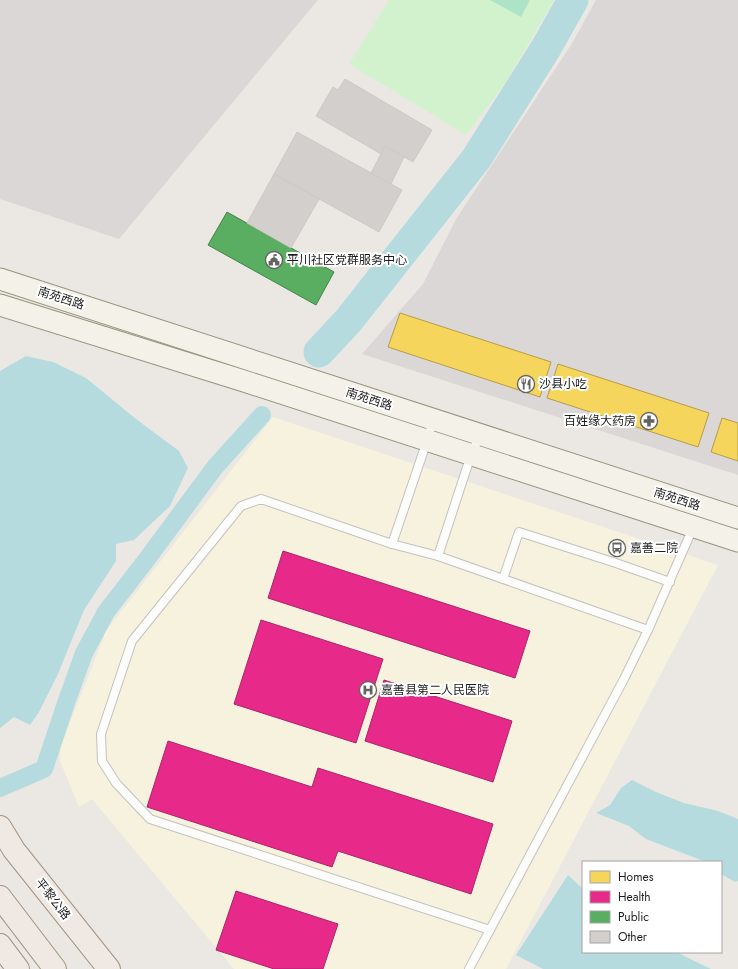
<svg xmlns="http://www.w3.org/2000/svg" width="738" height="969" font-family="Jost,'Noto Sans SC',sans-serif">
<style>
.residential{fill:#dad7d6}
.education{fill:#f6f2dd}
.park{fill:#d1f2cd}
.pitch{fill:#ade4c7}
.water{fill:#b6dbdf}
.homes{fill:#f6d55c;stroke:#b59e49}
.health{fill:#e7298a;stroke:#aa2569}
.public{fill:#5aae61;stroke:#47824c}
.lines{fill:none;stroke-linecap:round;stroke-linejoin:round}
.canal{stroke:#b6dbdf;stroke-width:18}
.river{stroke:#b6dbdf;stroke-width:31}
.building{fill:#d3cfcd;stroke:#cec9c5}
.lane-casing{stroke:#c3c2c0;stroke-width:10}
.secondary-casing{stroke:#95947c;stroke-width:23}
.primary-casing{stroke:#a09381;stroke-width:24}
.lane{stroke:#fcfcfb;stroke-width:8}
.secondary{stroke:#f3f1e8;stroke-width:21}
.primary{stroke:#f0e9e3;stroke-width:22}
.labels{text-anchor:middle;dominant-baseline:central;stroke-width:4;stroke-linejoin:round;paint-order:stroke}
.poi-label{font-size:12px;fill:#1c1c1c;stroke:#fff;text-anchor:start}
.street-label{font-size:12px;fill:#1c1c1c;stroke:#fff}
</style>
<rect width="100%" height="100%" fill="#ebe8e4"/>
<g class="residential">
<path d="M0,0H318L119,239L0,199Z"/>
<path d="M596,0H738V475L362,354L423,284L456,219L571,45Z"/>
</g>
<path class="education" d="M273,417L718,565L506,969H234L92,799L79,807L60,761V748L106,631Z"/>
<path class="park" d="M389,0H554L505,83L466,135L349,64Z"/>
<path class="pitch" d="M490,0H530L521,17Z"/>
<g class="water">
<path d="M26,356L53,362L86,378L136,419L179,451L188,468L170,506L134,540L116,544V561L84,610L58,674L39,712L30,725L14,717L0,728V371Z"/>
<path d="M632,780L656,792L684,803L718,811L738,819V881L735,882L721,874V862H706L646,839L629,826L596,813L610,805L621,788Z"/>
<path d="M568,875L583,889V952H676L711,969H543L516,955Z"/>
</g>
<g class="homes">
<path d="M400,313L551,362L540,397L388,347Z"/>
<path d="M558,364L709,413L698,447L547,398Z"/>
<path d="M722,418L738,423V461L711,452Z"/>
</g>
<g class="health">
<path d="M283,551L530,631L515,678L268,598Z"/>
<path d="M261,620L383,659L356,743L234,704Z"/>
<path d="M384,680L512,721L493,782L365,741Z"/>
<path d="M168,741L312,787L318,768L493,824L471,894L338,851L332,867L147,807Z"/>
<path d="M236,891L338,924L323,969H274L216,950Z"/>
</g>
<path class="public" d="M227,212L334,272L316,305L208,245Z"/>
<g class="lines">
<path class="canal" d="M0,788L44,769L66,703L84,653L106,612L147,559L215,467L262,415"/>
<path class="river" d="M319,352L348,321L476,159L546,48L573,0"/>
</g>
<g class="building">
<path d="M345,79L432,130L413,162L385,146L381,154L316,116L333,87L338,90Z"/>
<path d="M297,132L402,190L379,232L274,174Z"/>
<path d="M385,146L404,157L391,184L371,173Z"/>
<path d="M274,174L319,199L291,248L247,223Z"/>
</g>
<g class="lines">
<g class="lane-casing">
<g id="lane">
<path d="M392,544L427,441L433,420"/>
<path d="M438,556L471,455L480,435"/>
<path d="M503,579L519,532L613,562L670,582"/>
<path d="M490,930L150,819L116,783L102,761L101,734L132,641L241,506L261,499L392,544L438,556L648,630"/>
<path d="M469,969L624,679L648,630L693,528"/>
</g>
</g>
<g class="secondary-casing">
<g id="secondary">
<path d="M0,279L738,518"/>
<path d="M0,305L244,381L738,541"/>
</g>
</g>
<g class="primary-casing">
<g id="primary">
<path d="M0,827L14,850L109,969"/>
<path d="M0,897L55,969"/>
<path d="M0,945L18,969"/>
</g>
</g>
<use href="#lane" class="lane"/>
<use href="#secondary" class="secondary"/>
<use href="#primary" class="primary"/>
</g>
<defs>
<g id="civic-ring" transform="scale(0.9)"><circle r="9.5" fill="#fff" stroke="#646362" stroke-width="1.5"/><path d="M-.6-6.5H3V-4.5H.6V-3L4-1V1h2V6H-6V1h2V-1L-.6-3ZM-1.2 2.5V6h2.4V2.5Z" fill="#646362"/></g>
<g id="restaurant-ring" transform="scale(0.9)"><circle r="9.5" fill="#fff" stroke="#646362" stroke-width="1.5"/><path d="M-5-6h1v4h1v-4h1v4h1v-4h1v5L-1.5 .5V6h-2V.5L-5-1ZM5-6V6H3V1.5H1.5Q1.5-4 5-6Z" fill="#646362"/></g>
<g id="pharmacy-ring" transform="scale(0.9)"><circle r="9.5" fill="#fff" stroke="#646362" stroke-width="1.5"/><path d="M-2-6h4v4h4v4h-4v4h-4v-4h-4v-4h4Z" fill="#646362"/></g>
<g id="bus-ring" transform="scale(0.9)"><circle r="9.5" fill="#fff" stroke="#646362" stroke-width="1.5"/><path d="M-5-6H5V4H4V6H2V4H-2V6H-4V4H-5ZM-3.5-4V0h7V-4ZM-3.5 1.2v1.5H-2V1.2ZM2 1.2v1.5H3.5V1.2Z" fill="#646362"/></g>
<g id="hospital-ring" transform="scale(0.9)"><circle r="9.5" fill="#fff" stroke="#646362" stroke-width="1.5"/><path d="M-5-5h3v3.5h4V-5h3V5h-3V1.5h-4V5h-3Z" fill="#646362"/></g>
</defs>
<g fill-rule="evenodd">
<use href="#civic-ring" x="274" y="260"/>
<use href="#restaurant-ring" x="526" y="384"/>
<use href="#pharmacy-ring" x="649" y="421"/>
<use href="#bus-ring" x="617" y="548"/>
<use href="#hospital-ring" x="368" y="690"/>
</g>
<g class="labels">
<g class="poi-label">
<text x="287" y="260">平川社区党群服务中心</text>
<text x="539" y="384">沙县小吃</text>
<text x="636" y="421" text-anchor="end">百姓缘大药房</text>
<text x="630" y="548">嘉善二院</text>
<text x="381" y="690">嘉善县第二人民医院</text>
</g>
<g class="street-label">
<text transform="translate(61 298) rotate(18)">南苑西路</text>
<text transform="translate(369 399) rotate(18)">南苑西路</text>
<text transform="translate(677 499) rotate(18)">南苑西路</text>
<text transform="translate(53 899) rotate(52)">平黎公路</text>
</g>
</g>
<rect x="582" y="861" width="140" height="92" fill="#ffffff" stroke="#a4a4a4"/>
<rect x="590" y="871" width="20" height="12" fill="#f6d55c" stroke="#a4a4a4"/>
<text x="618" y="881" font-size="12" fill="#1c1c1c">Homes</text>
<rect x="590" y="891" width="20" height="12" fill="#e7298a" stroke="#a4a4a4"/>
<text x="618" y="901" font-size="12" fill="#1c1c1c">Health</text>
<rect x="590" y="911" width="20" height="12" fill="#5aae61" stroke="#a4a4a4"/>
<text x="618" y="921" font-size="12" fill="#1c1c1c">Public</text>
<rect x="590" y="931" width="20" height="12" fill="#d3cfcd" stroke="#a4a4a4"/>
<text x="618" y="941" font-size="12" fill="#1c1c1c">Other</text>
</svg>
